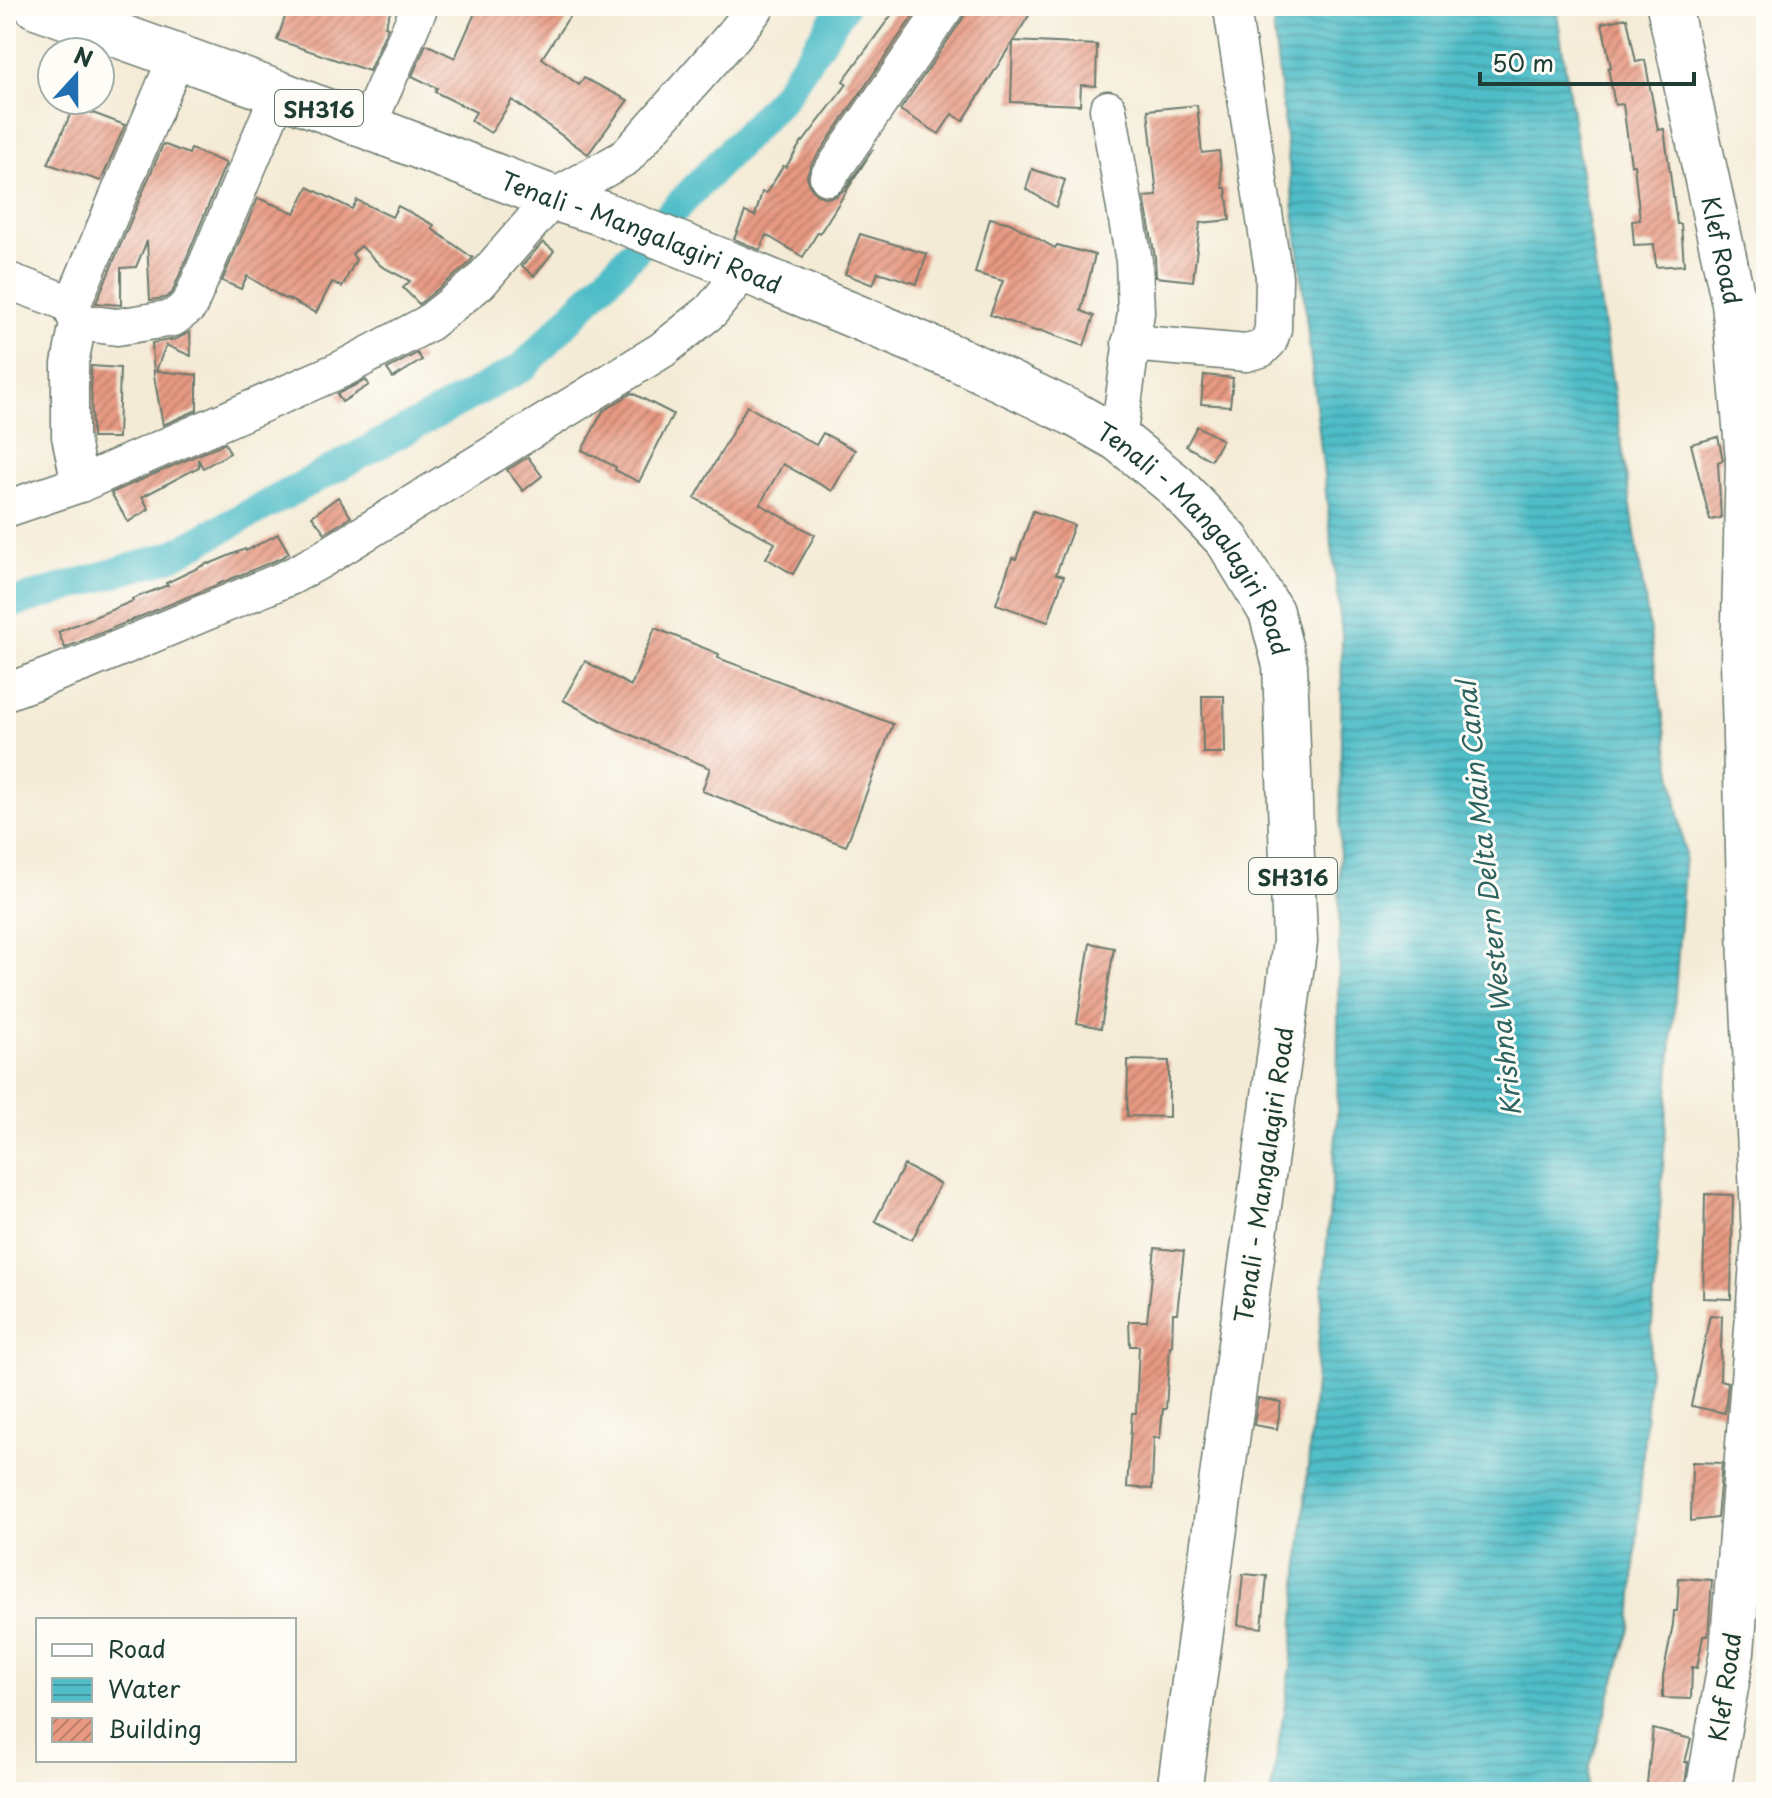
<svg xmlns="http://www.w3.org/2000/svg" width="1772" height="1798" font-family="'Playpen Sans',sans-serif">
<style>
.water{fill:url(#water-rules);stroke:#387d7e;stroke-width:2}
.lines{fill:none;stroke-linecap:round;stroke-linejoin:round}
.canal{stroke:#50bdc8;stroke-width:30}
.building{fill:url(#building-hatch)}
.minor-casing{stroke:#6a7a6d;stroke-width:39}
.major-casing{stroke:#6a7a6d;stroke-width:47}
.minor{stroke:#fff;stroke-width:36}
.major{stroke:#fff;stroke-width:44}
.labels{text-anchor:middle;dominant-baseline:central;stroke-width:6;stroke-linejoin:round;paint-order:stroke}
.shield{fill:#fdfcf7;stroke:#62766e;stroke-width:2}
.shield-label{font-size:22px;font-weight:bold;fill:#1f3d34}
.street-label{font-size:24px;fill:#1f3d34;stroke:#fdfcf7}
.water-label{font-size:26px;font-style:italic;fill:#2e6360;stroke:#fdfcf7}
</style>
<defs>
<pattern id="water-rules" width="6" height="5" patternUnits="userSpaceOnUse" patternTransform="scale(2)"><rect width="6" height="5" fill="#50bdc8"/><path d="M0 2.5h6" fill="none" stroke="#429ba3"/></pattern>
<pattern id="building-hatch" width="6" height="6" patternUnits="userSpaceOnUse" patternTransform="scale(2)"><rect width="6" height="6" fill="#e79982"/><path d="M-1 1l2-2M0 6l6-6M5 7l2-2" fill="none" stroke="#bb7e6b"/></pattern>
</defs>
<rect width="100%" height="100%" fill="#fdfcf7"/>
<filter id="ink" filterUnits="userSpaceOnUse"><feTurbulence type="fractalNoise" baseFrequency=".0125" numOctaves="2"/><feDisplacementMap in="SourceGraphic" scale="16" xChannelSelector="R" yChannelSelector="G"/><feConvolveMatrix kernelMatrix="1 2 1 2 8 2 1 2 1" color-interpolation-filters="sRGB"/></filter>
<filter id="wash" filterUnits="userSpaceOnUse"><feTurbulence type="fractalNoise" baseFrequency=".006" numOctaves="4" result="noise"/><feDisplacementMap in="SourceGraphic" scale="32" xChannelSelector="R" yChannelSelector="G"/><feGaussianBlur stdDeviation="1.8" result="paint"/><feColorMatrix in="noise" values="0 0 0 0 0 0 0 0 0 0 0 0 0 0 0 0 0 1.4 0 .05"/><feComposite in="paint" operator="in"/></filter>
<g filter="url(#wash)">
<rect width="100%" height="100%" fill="#f4ebd6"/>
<path class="water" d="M1271,6H1556L1654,660L1685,853L1631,1625L1590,1766L1586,1792H1271L1291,1667L1337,1122L1342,635Z"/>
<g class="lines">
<path class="canal" d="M6,605L171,556L523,367L782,98L844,6"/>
</g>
<g id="blocks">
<g class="building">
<path d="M289,6H392L385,26L388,27L369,71L277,40Z"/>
<path d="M478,6H559L571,14L542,58L579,85L584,78L628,100L588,154L512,100L491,133L471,121L476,112L435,92L437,88L412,76L426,44L455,58Z"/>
<path d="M898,6H920L811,165L807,175L809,185L816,194L826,198L836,196L845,189L873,149L820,233L818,232L803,257L766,235L760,250L734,239L745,212L755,216L762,192L767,193L783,166L786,167L802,141L803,142L847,84L843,81Z"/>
<path d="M967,6H1035L963,121L952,114L939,134L900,110L963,18Z"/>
<path d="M1627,18L1636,62L1645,60L1658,130L1664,129L1677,224H1681L1684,265L1656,267L1654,244L1634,245L1632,221L1640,220L1634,165H1631L1623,104L1615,105L1608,68L1611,67L1602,23Z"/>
<path d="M1013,41L1097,45L1096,86L1081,85L1080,105L1011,102Z"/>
<path d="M1197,105L1202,153L1219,151L1223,188H1226L1230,220L1200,223L1193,281L1156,277L1155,257L1144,197L1157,196L1148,110Z"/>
<path d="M74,106L125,125L101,181L48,164Z"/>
<path d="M163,144L189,154L191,149L226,163L172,293L165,298L150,300L147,241L136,267L121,268V305L96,303Z"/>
<path d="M1032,169L1065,180L1056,207L1026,189Z"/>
<path d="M308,187L352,209L357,200L392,217L398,206L434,225L432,229L473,258L465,267L419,304L403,288L410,281L381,266L361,246L352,254L356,260L342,287L332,282L316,313L286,298L285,299L247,276L241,289L222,281L258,198L295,213Z"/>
<path d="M990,218L1010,223L1055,248L1057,245L1095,255L1081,311L1094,316L1084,346L1039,330L1038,332L990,315L1003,281L975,273Z"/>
<path d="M860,234L927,254L917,284L878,272L873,285L845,274Z"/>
<path d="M543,242L554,251L534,276L522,266Z"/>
<path d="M190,332L191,356L166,345L156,371L197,375V410L163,425L154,376L152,343L176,339Z"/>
<path d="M417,353L422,360L393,378L387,369Z"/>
<path d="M91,366L120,368L118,438H92Z"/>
<path d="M1204,375L1233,378L1230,406L1201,404Z"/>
<path d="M366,380L369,385L342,402L337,394Z"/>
<path d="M632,393L673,414L639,482L615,470L616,467L582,450L603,411Z"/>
<path d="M747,406L816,445L823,433L855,450L832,491L783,464L760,504L815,535L793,574L766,558L775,543L695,498Z"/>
<path d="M1197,426L1222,440L1211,460L1186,446Z"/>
<path d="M1718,437L1723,460L1718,462L1721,518L1710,520L1691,444Z"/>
<path d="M225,443L230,453L203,468L198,459L199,467L142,497L149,509L128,522L111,493Z"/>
<path d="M528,457L542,476L523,491L507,470Z"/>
<path d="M338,497L351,517L325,533L312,516Z"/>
<path d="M1033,511L1074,525L1056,574L1064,576L1048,622L996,604L1012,558L1016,559Z"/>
<path d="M278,534L289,553L281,558L65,648L58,632L133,601L132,599L168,585L166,583L208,563L209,564L245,549L246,551Z"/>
<path d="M655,628L719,654L718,658L893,724L846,846L702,791L710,768L615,728L563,700L585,661L631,686Z"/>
<path d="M1202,696H1224L1225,753H1203Z"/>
<path d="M1090,943L1114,948L1101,1028L1077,1023Z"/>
<path d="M1128,1060L1169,1061V1117L1127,1116Z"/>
<path d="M904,1165L940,1184L912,1240L875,1221Z"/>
<path d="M1705,1194L1733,1195L1731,1299L1703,1298Z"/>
<path d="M1155,1248L1184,1251L1177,1313H1173L1172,1346H1170L1166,1409H1163L1160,1438L1154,1437L1152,1489L1127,1487L1132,1413H1136L1139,1346H1130L1129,1321H1147Z"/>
<path d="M1710,1315L1722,1316L1720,1380L1728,1382L1725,1413L1691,1406Z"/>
<path d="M1258,1398L1281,1402L1277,1429L1254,1425Z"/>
<path d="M1692,1462L1722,1463L1717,1518L1691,1521Z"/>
<path d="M1243,1574L1267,1576L1262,1628L1238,1625Z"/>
<path d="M1679,1578L1712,1580L1708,1636H1703L1697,1668L1692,1667L1691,1699L1663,1698V1676L1673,1624L1674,1611H1677Z"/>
<path d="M1653,1729L1691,1739L1685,1762H1688L1684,1792H1646Z"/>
</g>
</g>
</g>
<g filter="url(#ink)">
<use href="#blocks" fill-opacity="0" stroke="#6a7a6d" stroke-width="2"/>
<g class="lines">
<g class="minor-casing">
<g id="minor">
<path d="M1108,109L1134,261L1136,312L1118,439"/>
<path d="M367,127L420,6"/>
<path d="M828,177L946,6"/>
<path d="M6,280L66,302L71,308L78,322L70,364V436L80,484"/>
<path d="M71,308L177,56"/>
<path d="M78,322L117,327L173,318L189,306L279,93"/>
<path d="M1130,343L1246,353L1261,349L1269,341L1273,329L1274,277L1232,9L1230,6"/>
<path d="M1743,401L1766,360"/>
<path d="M6,509L80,484L342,369L427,324L480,282L553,198L626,157L733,36L757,6"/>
<path d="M6,692L84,663L290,577L321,560L662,350L711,311L744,270"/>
</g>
</g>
<g class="major-casing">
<g id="major">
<path id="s1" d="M36,6L279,93L553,198L601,213L732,265L960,360L1076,415L1118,439L1175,485L1228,541L1271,612L1285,665L1295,942L1179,1792"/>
<path id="s2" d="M1669,6L1734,303L1748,459L1743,662L1751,963L1764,1237L1732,1652L1708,1792"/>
</g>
</g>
<use href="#minor" class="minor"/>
<use href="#major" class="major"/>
</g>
</g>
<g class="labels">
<g class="shield">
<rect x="275" y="90" width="88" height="36" rx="6"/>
<rect x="1249" y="858" width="88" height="36" rx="6"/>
</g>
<g class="shield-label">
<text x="319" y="108">SH316</text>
<text x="1293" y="876">SH316</text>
</g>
<g class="street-label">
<text stroke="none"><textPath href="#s1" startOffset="646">Tenali - Mangalagiri Road</textPath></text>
<text stroke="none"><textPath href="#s2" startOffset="250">Klef Road</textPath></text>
<text stroke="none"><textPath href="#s1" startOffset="1294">Tenali - Mangalagiri Road</textPath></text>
<text transform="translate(1263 1175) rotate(-82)">Tenali - Mangalagiri Road</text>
<text transform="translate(1724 1687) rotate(-82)">Klef Road</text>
</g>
<g class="water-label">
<text transform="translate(1488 899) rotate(-96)">Krishna Western Delta Main Canal</text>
</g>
</g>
<rect width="1772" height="1798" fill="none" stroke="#fdfcf7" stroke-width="32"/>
<rect x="36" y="1618" width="260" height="144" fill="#fdfcf7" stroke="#a4b0a9" stroke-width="2"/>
<rect x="52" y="1644" width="40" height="12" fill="#ffffff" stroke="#a4b0a9" stroke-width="2"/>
<text x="108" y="1658" font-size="24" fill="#1f3d34">Road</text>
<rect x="52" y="1678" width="40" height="24" fill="url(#water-rules)" stroke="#a4b0a9" stroke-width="2"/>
<text x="108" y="1698" font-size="24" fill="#1f3d34">Water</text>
<rect x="52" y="1718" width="40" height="24" fill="url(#building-hatch)" stroke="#a4b0a9" stroke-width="2"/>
<text x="108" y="1738" font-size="24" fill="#1f3d34">Building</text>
<g transform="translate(76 76) rotate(21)"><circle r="38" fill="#fdfcf7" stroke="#a4b0a9" stroke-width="2"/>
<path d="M0-6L14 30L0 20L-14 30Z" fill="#1f6fb2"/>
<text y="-12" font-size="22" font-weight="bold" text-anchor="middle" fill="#1f3d34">N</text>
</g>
<path d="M1480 72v12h214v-12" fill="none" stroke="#1f3d34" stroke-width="4"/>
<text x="1492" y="72" font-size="24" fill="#1f3d34" stroke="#fdfcf7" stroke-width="6" paint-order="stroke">50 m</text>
</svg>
